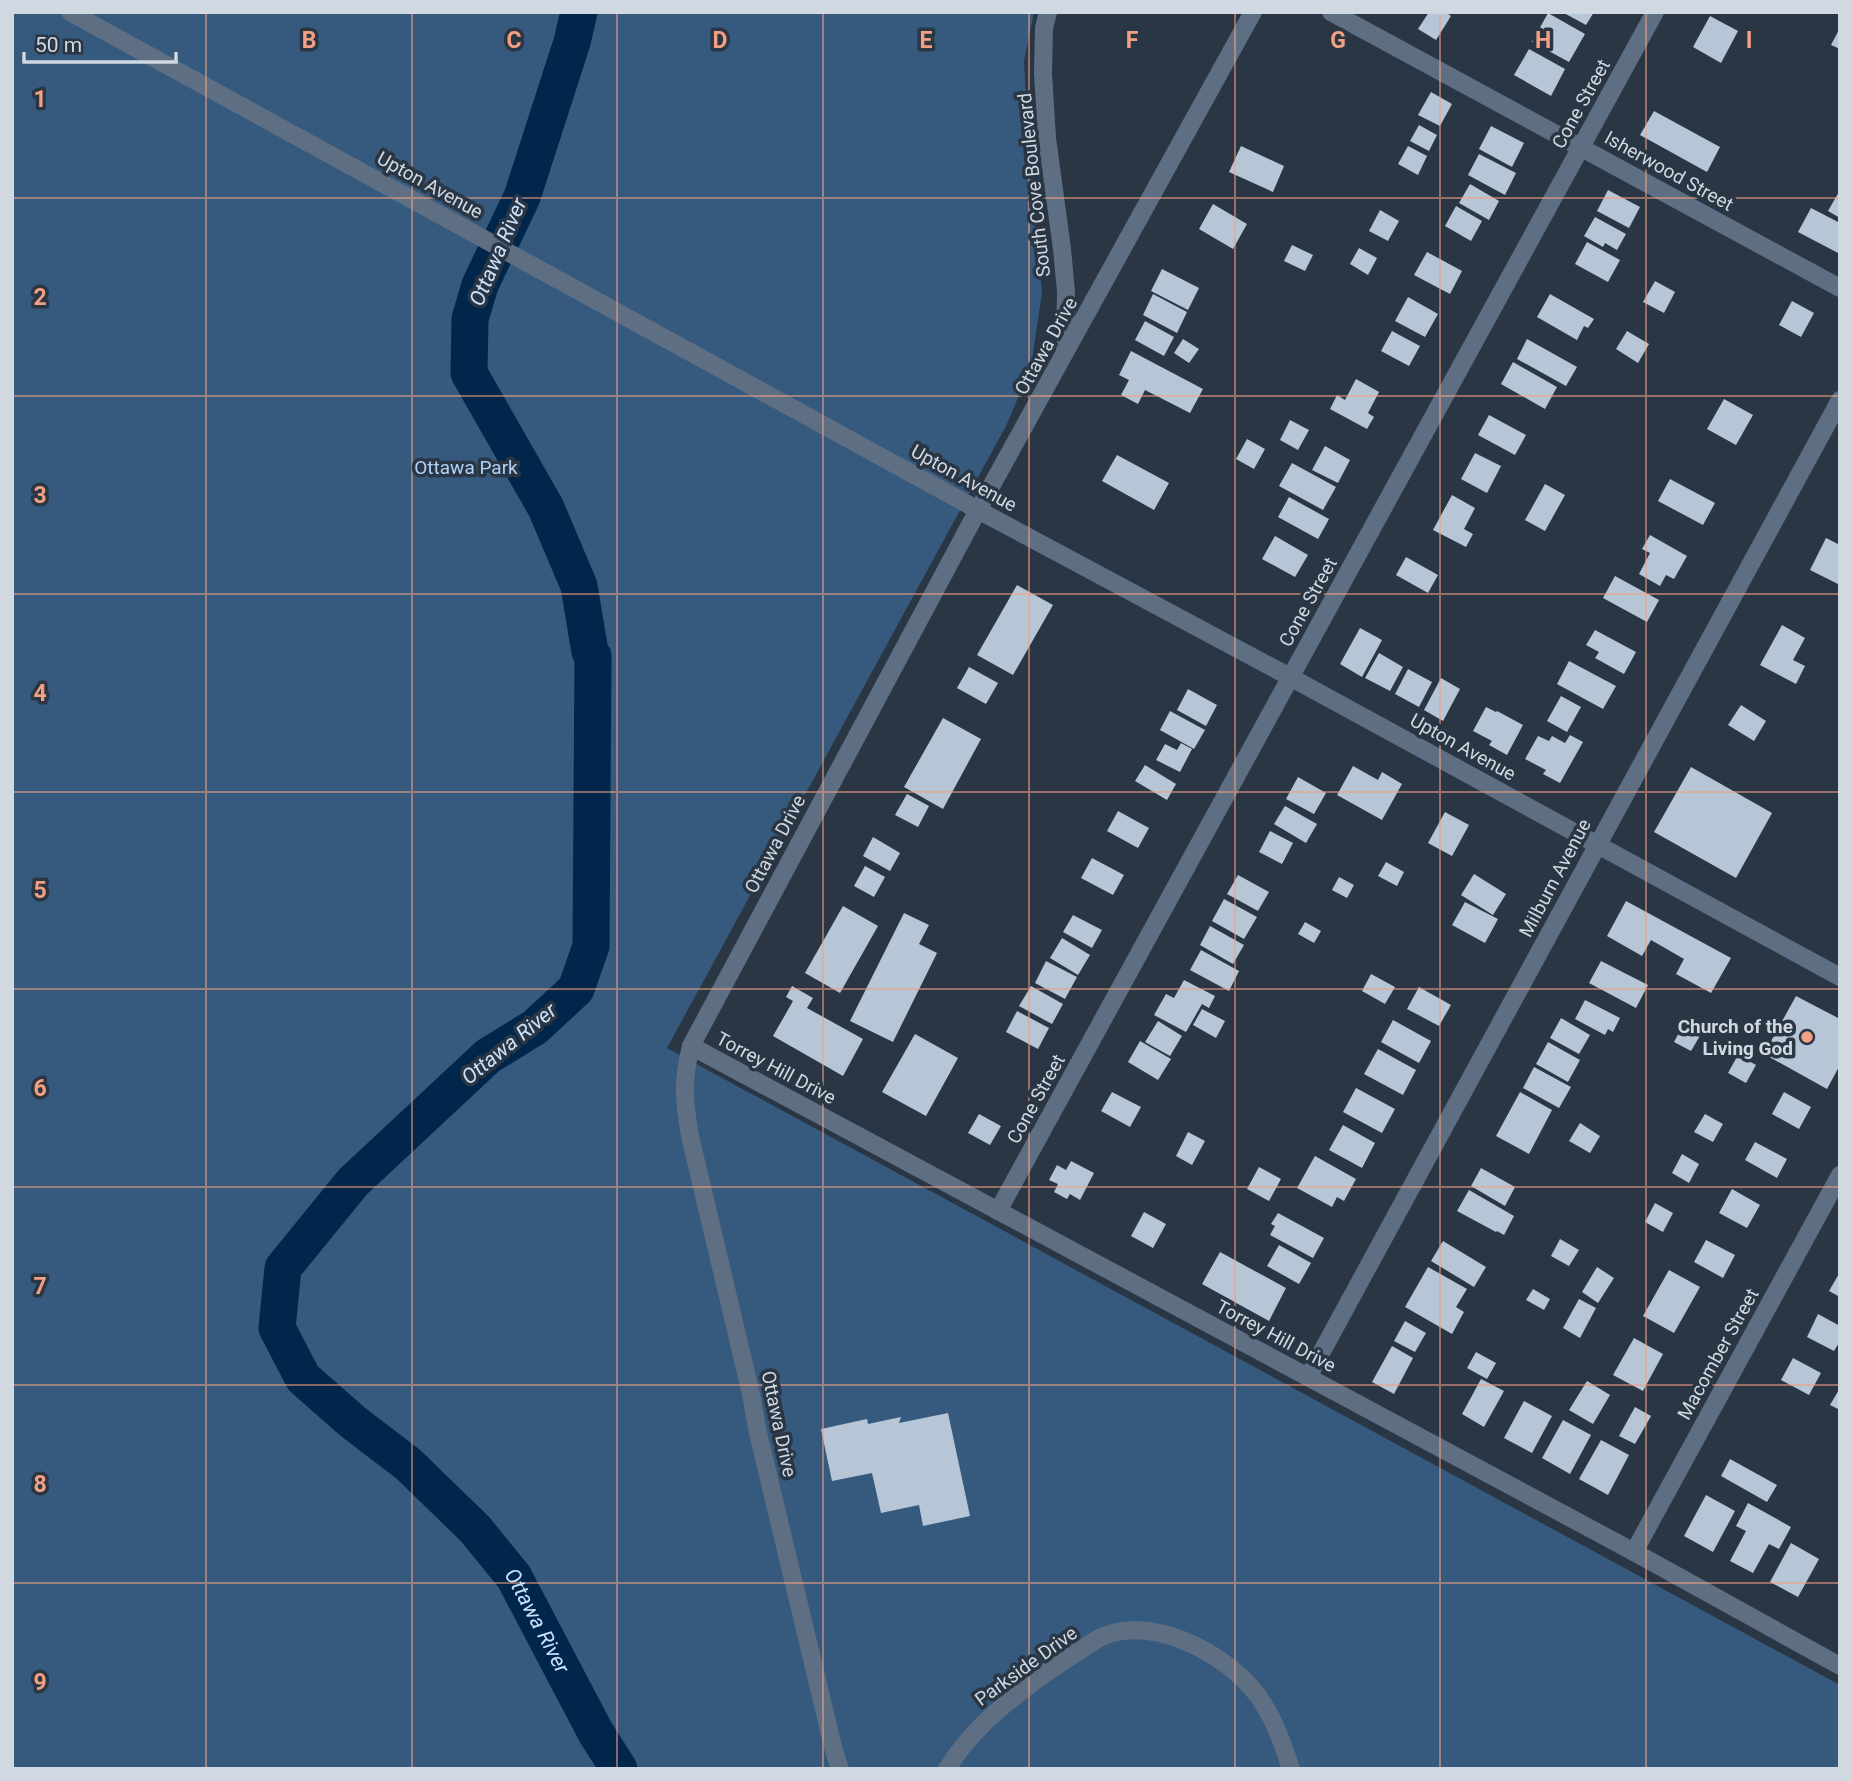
<svg xmlns="http://www.w3.org/2000/svg" width="1852" height="1781" font-family="Roboto,sans-serif">
<style>
.green{fill:#36597e}
.lines{fill:none;stroke-linecap:round;stroke-linejoin:round}
.river{stroke:#00264b;stroke-width:37}
.building{fill:#b6c6d7}
.minor{stroke:#5e6f83;stroke-width:18}
.grid{fill:none;stroke:#f3a082;stroke-width:2;stroke-opacity:0.55}
.poi-dot{fill:#f3a082;stroke:#2a3644;stroke-width:2.5}
.labels{text-anchor:middle;dominant-baseline:central;stroke-width:7;stroke-linejoin:round;paint-order:stroke}
.street-label{font-size:19px;fill:#d0d8e1;stroke:#2a3644}
.park-label{font-size:19px;fill:#aed2f9;stroke:#2a3644}
.poi-label{font-size:19px;font-weight:bold;fill:#d0d8e1;stroke:#2a3644;text-anchor:end}
.water-label{font-size:21px;font-style:italic;fill:#cae2fc;stroke:#2a3644}
.grid-label{font-size:23px;text-anchor:middle;font-weight:bold;fill:#f3a082;stroke:#2a3644;stroke-width:7;stroke-linejoin:round;paint-order:stroke}
</style>
<rect width="100%" height="100%" fill="#2a3644"/>
<path class="green" d="M12,12H1034L1024,61L1031,179L1042,292L1031,367L1006,426L667,1048L1840,1685V1769H12Z"/>
<g class="lines">
<path class="river" id="s1" d="M579,12L572,42L522,197L480,285L470,319L469,373L546,508L579,586L590,652L593,656L591,946L576,989L535,1027L488,1056L353,1182L283,1268L277,1328L303,1378L353,1422L408,1464L475,1529L514,1577L596,1733L619,1769"/>
</g>
<g class="building">
<path d="M1429,12H1445L1451,16L1436,40L1418,29Z"/>
<path d="M1562,12H1594L1586,25Z"/>
<path d="M1548,13L1585,34L1569,62L1532,42Z"/>
<path d="M1710,16L1738,31L1721,63L1693,47Z"/>
<path d="M1840,28V49L1831,45Z"/>
<path d="M1529,49L1565,69L1551,96L1514,75Z"/>
<path d="M1431,92L1452,104L1440,126L1418,115Z"/>
<path d="M1654,111L1720,147L1707,172L1640,135Z"/>
<path d="M1419,125L1437,135L1429,151L1410,141Z"/>
<path d="M1491,126L1524,143L1512,167L1479,149Z"/>
<path d="M1241,146L1284,166L1273,192L1229,172Z"/>
<path d="M1408,146L1427,156L1418,175L1398,164Z"/>
<path d="M1479,154L1516,173L1505,195L1468,175Z"/>
<path d="M1470,184L1499,201L1489,220L1459,203Z"/>
<path d="M1608,190L1640,207L1629,228L1597,211Z"/>
<path d="M1840,190V218L1828,211Z"/>
<path d="M1213,204L1247,224L1233,249L1199,229Z"/>
<path d="M1456,206L1482,221L1471,241L1445,226Z"/>
<path d="M1811,208L1840,223V254L1798,232Z"/>
<path d="M1380,210L1399,221L1388,241L1369,231Z"/>
<path d="M1595,217L1626,234L1617,250L1605,243L1603,247L1584,236Z"/>
<path d="M1587,242L1620,260L1608,282L1575,264Z"/>
<path d="M1292,245L1313,255L1305,271L1284,261Z"/>
<path d="M1359,248L1377,258L1368,275L1350,264Z"/>
<path d="M1427,252L1462,271L1450,294L1414,275Z"/>
<path d="M1162,269L1199,288L1188,310L1151,291Z"/>
<path d="M1655,281L1675,292L1664,313L1643,302Z"/>
<path d="M1153,294L1187,312L1177,333L1143,315Z"/>
<path d="M1550,294L1594,319L1588,328L1584,326L1577,340L1537,317Z"/>
<path d="M1408,297L1438,314L1425,337L1395,321Z"/>
<path d="M1792,301L1814,313L1801,337L1779,325Z"/>
<path d="M1145,321L1174,337L1164,356L1135,340Z"/>
<path d="M1392,331L1420,346L1409,366L1381,351Z"/>
<path d="M1627,331L1649,344L1638,363L1616,349Z"/>
<path d="M1183,339L1199,349L1189,363L1174,353Z"/>
<path d="M1527,339L1577,367L1566,386L1517,359Z"/>
<path d="M1131,351L1203,389L1190,413L1145,390L1138,404L1121,395L1129,380L1119,375Z"/>
<path d="M1513,362L1557,387L1545,409L1501,384Z"/>
<path d="M1356,379L1379,392L1368,413L1374,417L1367,429L1330,409L1337,395L1345,400Z"/>
<path d="M1724,399L1753,415L1736,445L1707,429Z"/>
<path d="M1489,415L1526,435L1515,455L1478,435Z"/>
<path d="M1290,420L1309,430L1298,450L1280,440Z"/>
<path d="M1247,439L1265,449L1254,469L1236,459Z"/>
<path d="M1325,446L1350,460L1338,483L1312,470Z"/>
<path d="M1475,453L1501,466L1487,493L1461,479Z"/>
<path d="M1117,455L1169,483L1154,510L1102,481Z"/>
<path d="M1292,463L1336,487L1323,510L1279,486Z"/>
<path d="M1670,479L1715,503L1703,525L1658,501Z"/>
<path d="M1545,484L1565,495L1545,531L1525,520Z"/>
<path d="M1452,495L1475,508L1464,529L1473,534L1466,547L1433,530Z"/>
<path d="M1289,497L1329,519L1318,539L1278,517Z"/>
<path d="M1650,535L1687,556L1674,579L1666,575L1660,586L1639,574L1650,553L1642,549Z"/>
<path d="M1275,536L1308,555L1295,577L1262,559Z"/>
<path d="M1826,538L1840,545V581L1838,584L1810,570Z"/>
<path d="M1406,557L1438,575L1428,593L1396,575Z"/>
<path d="M1615,576L1659,600L1647,622L1603,598Z"/>
<path d="M1017,585L1053,605L1013,675L977,655Z"/>
<path d="M1782,625L1805,638L1793,660L1805,666L1796,684L1760,665Z"/>
<path d="M1360,628L1382,640L1362,677L1340,664Z"/>
<path d="M1595,630L1636,652L1624,674L1595,658L1599,652L1586,645Z"/>
<path d="M1379,653L1403,667L1390,691L1365,678Z"/>
<path d="M1569,661L1616,686L1603,709L1557,684Z"/>
<path d="M969,667L998,683L986,704L957,688Z"/>
<path d="M1408,669L1432,682L1419,707L1395,694Z"/>
<path d="M1441,678L1460,689L1443,721L1424,710Z"/>
<path d="M1188,689L1217,705L1206,726L1177,710Z"/>
<path d="M1561,696L1581,707L1567,732L1547,721Z"/>
<path d="M1741,705L1766,721L1754,741L1728,725Z"/>
<path d="M1486,707L1496,712L1497,711L1523,725L1507,755L1489,745L1492,741L1473,731Z"/>
<path d="M1170,711L1205,730L1194,749L1160,730Z"/>
<path d="M943,718L981,739L943,809L904,787Z"/>
<path d="M1570,735L1583,742L1560,783L1543,774L1546,770L1525,759L1538,736L1549,741L1552,736L1565,743Z"/>
<path d="M1181,743L1192,749L1180,772L1156,760L1165,744L1177,750Z"/>
<path d="M1145,765L1176,784L1167,800L1135,781Z"/>
<path d="M1353,766L1378,780L1382,772L1402,784L1382,820L1337,795Z"/>
<path d="M1691,767L1772,813L1736,878L1654,832Z"/>
<path d="M1298,777L1326,793L1314,814L1286,799Z"/>
<path d="M907,794L929,806L918,827L895,815Z"/>
<path d="M1285,806L1317,824L1306,843L1274,824Z"/>
<path d="M1118,811L1149,828L1138,848L1107,831Z"/>
<path d="M1445,812L1469,825L1452,856L1428,843Z"/>
<path d="M1270,831L1293,843L1282,864L1259,852Z"/>
<path d="M873,837L900,853L890,871L863,856Z"/>
<path d="M1092,858L1124,875L1113,895L1081,878Z"/>
<path d="M1386,862L1404,872L1397,886L1378,876Z"/>
<path d="M865,866L885,877L874,897L854,886Z"/>
<path d="M1474,874L1506,894L1493,915L1461,895Z"/>
<path d="M1238,875L1269,892L1258,911L1227,894Z"/>
<path d="M1339,877L1354,885L1347,898L1332,890Z"/>
<path d="M1224,899L1257,917L1244,939L1212,921Z"/>
<path d="M1626,901L1731,958L1711,993L1676,974L1684,959L1651,940L1642,956L1607,936Z"/>
<path d="M1465,902L1498,919L1485,943L1452,925Z"/>
<path d="M843,906L878,926L840,993L805,973Z"/>
<path d="M904,913L929,925L919,944L937,953L893,1042L850,1021Z"/>
<path d="M1073,915L1102,930L1092,948L1063,932Z"/>
<path d="M1305,922L1321,931L1314,943L1298,934Z"/>
<path d="M1210,926L1244,945L1233,964L1200,945Z"/>
<path d="M1062,938L1090,955L1078,975L1050,958Z"/>
<path d="M1201,950L1239,971L1229,991L1190,970Z"/>
<path d="M1046,961L1077,977L1065,999L1035,983Z"/>
<path d="M1601,961L1648,985L1636,1008L1589,983Z"/>
<path d="M1371,974L1395,987L1385,1004L1362,991Z"/>
<path d="M1184,980L1215,996L1209,1008L1202,1004L1186,1032L1154,1015L1166,994L1174,998Z"/>
<path d="M792,986L813,998L807,1008L863,1039L843,1076L773,1036L793,1001L786,997Z"/>
<path d="M1031,986L1063,1004L1052,1024L1019,1006Z"/>
<path d="M1419,987L1451,1005L1439,1026L1407,1009Z"/>
<path d="M1796,996L1840,1019V1065L1827,1089L1764,1054Z"/>
<path d="M1585,1000L1620,1018L1613,1032L1608,1029L1605,1035L1575,1019Z"/>
<path d="M1202,1009L1225,1021L1216,1038L1193,1025Z"/>
<path d="M1017,1011L1049,1028L1038,1049L1006,1032Z"/>
<path d="M1561,1018L1590,1035L1579,1054L1550,1038Z"/>
<path d="M1393,1020L1431,1041L1419,1063L1381,1042Z"/>
<path d="M1158,1021L1182,1036L1170,1056L1145,1042Z"/>
<path d="M1683,1025L1701,1034L1691,1051L1674,1042Z"/>
<path d="M915,1034L958,1058L926,1116L882,1092Z"/>
<path d="M1140,1041L1171,1059L1158,1080L1128,1062Z"/>
<path d="M1548,1042L1580,1060L1568,1082L1536,1064Z"/>
<path d="M1378,1049L1416,1070L1403,1095L1364,1074Z"/>
<path d="M1738,1055L1756,1065L1746,1083L1728,1073Z"/>
<path d="M1534,1067L1571,1087L1559,1108L1523,1088Z"/>
<path d="M1356,1088L1395,1109L1382,1133L1343,1112Z"/>
<path d="M1112,1092L1141,1107L1130,1127L1101,1111Z"/>
<path d="M1520,1092L1552,1110L1529,1154L1496,1136Z"/>
<path d="M1784,1092L1811,1107L1799,1129L1772,1114Z"/>
<path d="M979,1114L1001,1126L990,1145L968,1133Z"/>
<path d="M1705,1114L1723,1124L1713,1142L1694,1132Z"/>
<path d="M1580,1123L1600,1136L1590,1153L1569,1141Z"/>
<path d="M1343,1125L1375,1143L1362,1168L1329,1150Z"/>
<path d="M1188,1132L1205,1141L1192,1165L1176,1156Z"/>
<path d="M1755,1142L1787,1159L1777,1178L1745,1160Z"/>
<path d="M1682,1154L1699,1164L1689,1183L1672,1173Z"/>
<path d="M1315,1156L1356,1179L1344,1201L1337,1197L1332,1207L1297,1188Z"/>
<path d="M1071,1161L1094,1173L1080,1200L1070,1194L1067,1199L1054,1192L1058,1184L1049,1180L1057,1165L1066,1170Z"/>
<path d="M1259,1167L1281,1179L1269,1201L1247,1189Z"/>
<path d="M1481,1168L1515,1187L1505,1206L1471,1186Z"/>
<path d="M1732,1189L1760,1205L1747,1228L1719,1213Z"/>
<path d="M1469,1190L1514,1216L1504,1235L1497,1231L1496,1232L1457,1211Z"/>
<path d="M1655,1203L1673,1213L1663,1232L1645,1222Z"/>
<path d="M1144,1212L1166,1224L1153,1248L1131,1236Z"/>
<path d="M1278,1213L1324,1238L1313,1258L1270,1235L1275,1226L1271,1224Z"/>
<path d="M1560,1239L1579,1250L1569,1266L1551,1256Z"/>
<path d="M1706,1240L1735,1255L1723,1278L1694,1262Z"/>
<path d="M1443,1241L1486,1267L1474,1287L1431,1261Z"/>
<path d="M1279,1245L1311,1263L1299,1284L1267,1266Z"/>
<path d="M1220,1252L1286,1288L1269,1321L1202,1284Z"/>
<path d="M1428,1267L1467,1289L1456,1307L1464,1312L1452,1334L1405,1307Z"/>
<path d="M1597,1267L1614,1278L1598,1303L1582,1292Z"/>
<path d="M1669,1270L1700,1287L1674,1333L1643,1316Z"/>
<path d="M1840,1272V1297L1829,1291Z"/>
<path d="M1533,1289L1550,1299L1544,1310L1526,1300Z"/>
<path d="M1579,1299L1596,1308L1580,1338L1563,1328Z"/>
<path d="M1818,1314L1840,1326V1341L1834,1351L1807,1337Z"/>
<path d="M1405,1321L1426,1333L1415,1352L1394,1341Z"/>
<path d="M1634,1338L1663,1354L1643,1391L1613,1375Z"/>
<path d="M1392,1346L1413,1358L1394,1394L1372,1382Z"/>
<path d="M1476,1352L1496,1363L1487,1379L1467,1368Z"/>
<path d="M1793,1358L1821,1373L1809,1395L1781,1380Z"/>
<path d="M1481,1379L1504,1391L1484,1427L1462,1414Z"/>
<path d="M1587,1381L1610,1395L1593,1424L1569,1410Z"/>
<path d="M1840,1388V1410L1830,1405Z"/>
<path d="M1524,1401L1552,1416L1532,1453L1504,1438Z"/>
<path d="M1635,1407L1651,1416L1635,1444L1619,1436Z"/>
<path d="M948,1413L970,1516L923,1526L919,1505L881,1513L872,1473L832,1481L821,1429L867,1419L868,1424L901,1417L899,1423Z"/>
<path d="M1563,1420L1591,1435L1570,1474L1542,1458Z"/>
<path d="M1601,1440L1629,1455L1608,1495L1579,1479Z"/>
<path d="M1730,1459L1777,1485L1767,1502L1721,1476Z"/>
<path d="M1706,1495L1735,1511L1713,1552L1684,1536Z"/>
<path d="M1748,1503L1791,1527L1779,1549L1769,1544L1753,1573L1730,1561L1746,1531L1736,1526Z"/>
<path d="M1791,1543L1819,1559L1798,1597L1770,1582Z"/>
</g>
<g class="lines">
<g class="minor">
<path d="M70,12L978,510L1290,677L1840,977"/>
<path d="M1048,12L1044,28L1043,73L1047,138L1062,249L1066,292L1065,350"/>
<path d="M1331,12L1840,288"/>
<path d="M691,1046L1634,1552L1840,1666"/>
<path d="M998,1211L1655,12"/>
<path d="M1308,1377L1840,400"/>
<path d="M1634,1552L1840,1175"/>
<path d="M840,1769L834,1751L758,1433L751,1394L690,1136C684,1100 682,1082 691,1046L978,510L1253,12"/>
<path d="M947,1769C969,1733 999,1708 1032,1683C1048,1671 1065,1660 1081,1650C1088,1645 1096,1639 1104,1636C1157,1614 1237,1659 1264,1705C1276,1724 1284,1747 1291,1769"/>
</g>
</g>
<path class="grid" d="M206,12V1769M412,12V1769M617,12V1769M823,12V1769M1029,12V1769M1235,12V1769M1440,12V1769M1646,12V1769M12,198H1840M12,396H1840M12,594H1840M12,792H1840M12,989H1840M12,1187H1840M12,1385H1840M12,1583H1840"/>
<circle class="poi-dot" cx="1807" cy="1037" r="7"/>
<g class="labels">
<g class="street-label">
<text transform="translate(1581 104) rotate(-61)">Cone Street</text>
<text transform="translate(1669 171) rotate(29)">Isherwood Street</text>
<text transform="translate(430 185) rotate(29)">Upton Avenue</text>
<text transform="translate(1034 185) rotate(-96)">South Cove Boulevard</text>
<text transform="translate(1046 346) rotate(-61)">Ottawa Drive</text>
<text transform="translate(964 478) rotate(29)">Upton Avenue</text>
<text transform="translate(1308 602) rotate(-61)">Cone Street</text>
<text transform="translate(1463 747) rotate(29)">Upton Avenue</text>
<text transform="translate(775 844) rotate(-62)">Ottawa Drive</text>
<text transform="translate(1555 878) rotate(-62)">Milburn Avenue</text>
<text transform="translate(776 1068) rotate(28)">Torrey Hill Drive</text>
<text transform="translate(1036 1099) rotate(-61)">Cone Street</text>
<text transform="translate(1276 1336) rotate(28)">Torrey Hill Drive</text>
<text transform="translate(1718 1354) rotate(-61)">Macomber Street</text>
<text transform="translate(779 1424) rotate(78)">Ottawa Drive</text>
<text transform="translate(1026 1666) rotate(-36)">Parkside Drive</text>
</g>
<g class="park-label">
<text x="466" y="467">Ottawa Park</text>
</g>
<g class="poi-label">
<text x="1793" y="1026">Church of the<tspan x="1793" dy="22">Living God</tspan></text>
</g>
<g class="water-label">
<text transform="translate(498 252) rotate(-67)">Ottawa River</text>
<text transform="translate(509 1044) rotate(-39)">Ottawa River</text>
<text stroke="none"><textPath href="#s1" startOffset="1892">Ottawa River</textPath></text>
</g>
</g>
<g class="grid-label">
<text x="309" y="48">B</text>
<text x="514" y="48">C</text>
<text x="720" y="48">D</text>
<text x="926" y="48">E</text>
<text x="1132" y="48">F</text>
<text x="1338" y="48">G</text>
<text x="1543" y="48">H</text>
<text x="1749" y="48">I</text>
<text x="40" y="107">1</text>
<text x="40" y="305">2</text>
<text x="40" y="503">3</text>
<text x="40" y="701">4</text>
<text x="40" y="898">5</text>
<text x="40" y="1096">6</text>
<text x="40" y="1294">7</text>
<text x="40" y="1492">8</text>
<text x="40" y="1690">9</text>
</g>
<rect width="1852" height="1781" fill="none" stroke="#d0d8e1" stroke-width="28"/>
<path d="M24 52v10h152v-10" fill="none" stroke="#d0d8e1" stroke-width="3.5"/>
<text x="35" y="52" font-size="21" fill="#d0d8e1" stroke="#2a3644" stroke-width="5" paint-order="stroke">50 m</text>
</svg>
